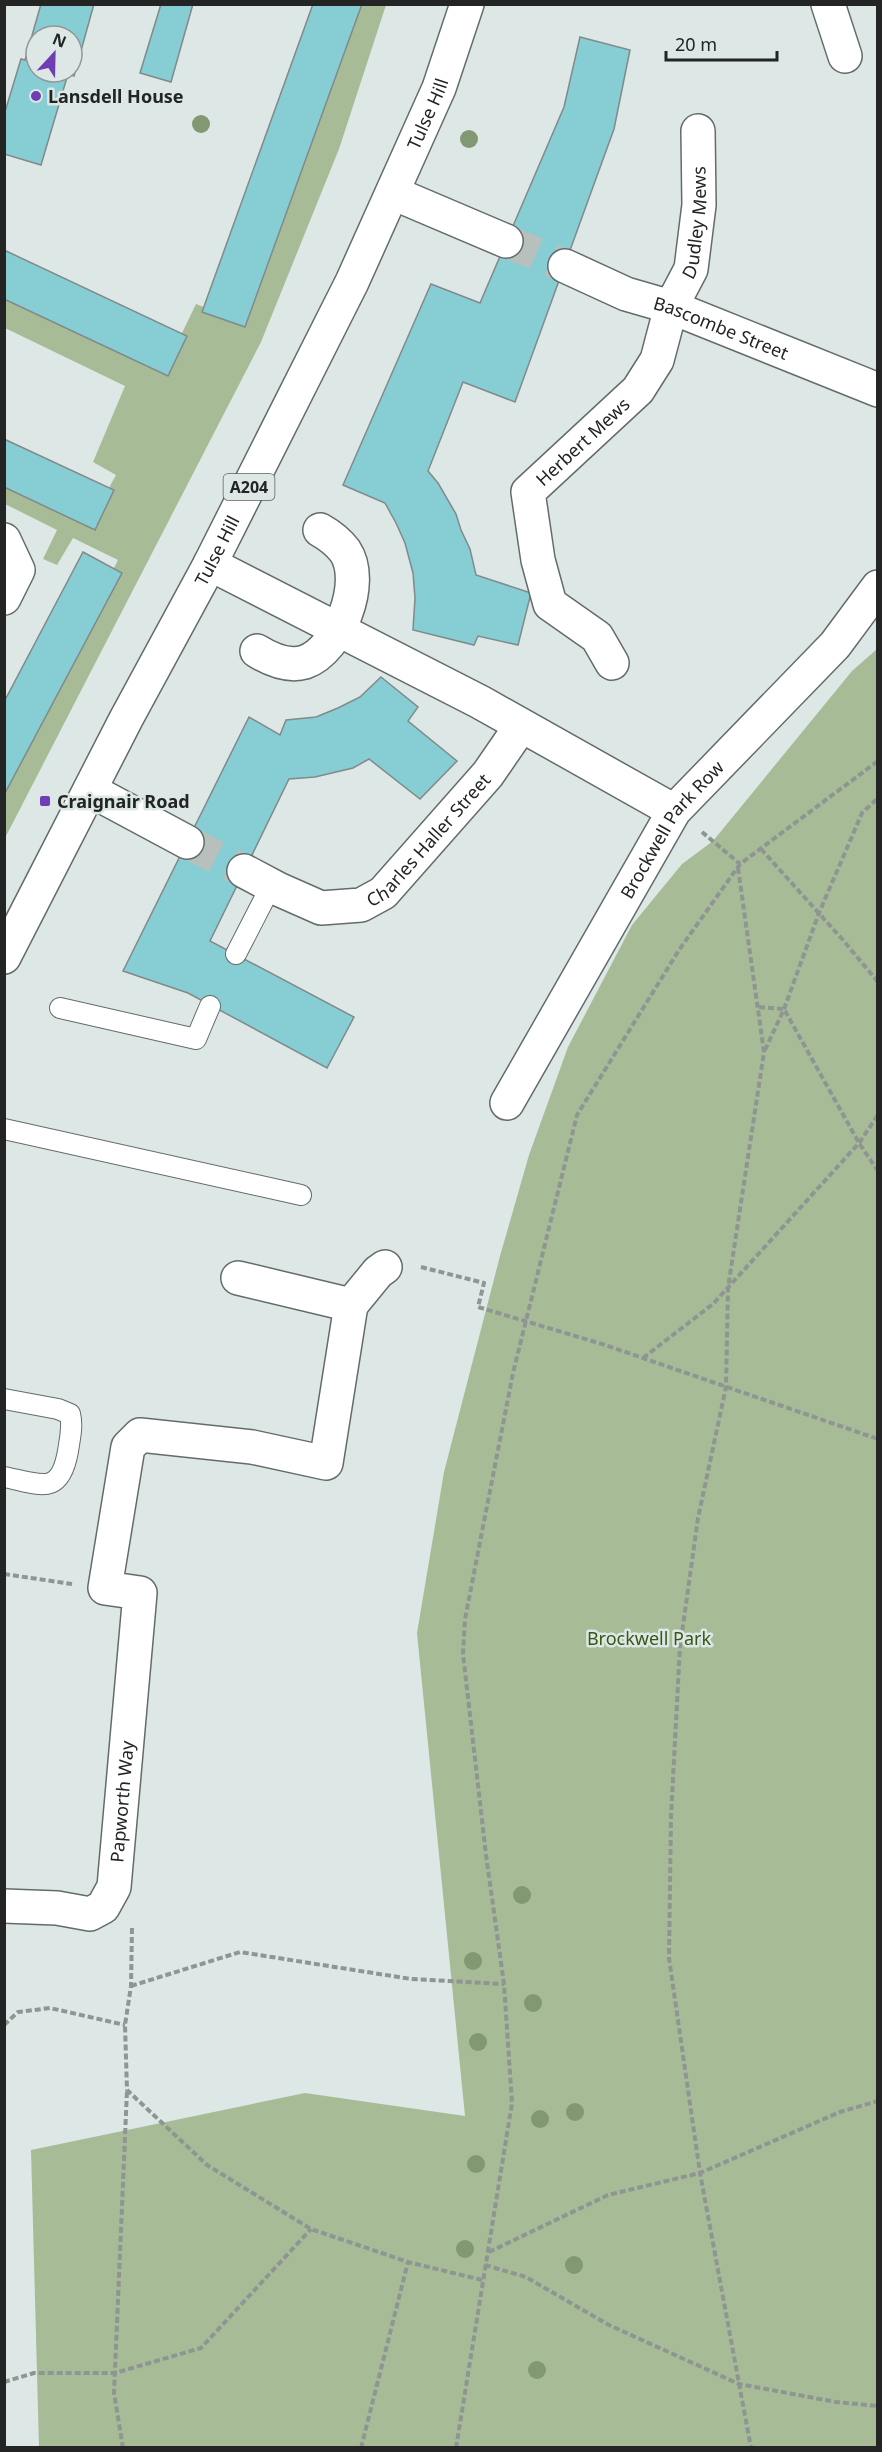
<svg xmlns="http://www.w3.org/2000/svg" width="882" height="2452" font-family="'Noto Sans',sans-serif">
<style>
.green{fill:#a7bc96}
.building{fill:#86cdd4;stroke:#818a8b;stroke-width:1.5;fill-rule:evenodd}
.lines{fill:none;stroke-linecap:round;stroke-linejoin:round}
.minor-tunnel{stroke:#b8c0be;stroke-width:33;stroke-dasharray:33 16;stroke-linecap:butt}
.service-casing{stroke:#636c6a;stroke-width:22}
.minor-casing{stroke:#636c6a;stroke-width:36}
.primary-casing{stroke:#636c6a;stroke-width:36}
.path{stroke:#8e9593;stroke-width:4;stroke-dasharray:6 3;stroke-linecap:butt}
.service{stroke:#fff;stroke-width:20}
.minor{stroke:#fff;stroke-width:33}
.primary{stroke:#fff;stroke-width:33}
.tree{fill:#829872}
.poi-dot{fill:#6f3eb5;stroke:#dde7e5;stroke-width:2}
.labels{text-anchor:middle;dominant-baseline:central;stroke-width:5;stroke-linejoin:round;paint-order:stroke}
.shield{fill:#dde7e5;stroke:#5a5f5e;stroke-width:1.5}
.shield-label{font-size:16px;font-weight:bold;fill:#222524}
.poi-label{font-size:18px;font-weight:bold;fill:#222524;stroke:#dde7e5;text-anchor:start}
.street-label{font-size:18px;fill:#222524;stroke:#dde7e5}
.park-label{font-size:18px;fill:#375713;stroke:#dde7e5}
</style>
<rect width="100%" height="100%" fill="#dde7e5"/>
<g class="green">
<path d="M353,5H386L339,149L261,342L5,838V784L118,560L73,538L57,565L43,559L57,530L5,504V483L91,521L116,475L93,462L125,386L5,328V297L165,368L196,304L240,321Z"/>
<path d="M877,649V2447H39L31,2150L305,2093L465,2116L417,1633L444,1472L500,1256L529,1155L568,1047L632,925L682,864L713,841L852,671Z"/>
</g>
<g class="building">
<path d="M41,4H94L74,76L68,74L41,165L4,154V115L21,59L25,60ZM36,36H72V72H36Z"/>
<path d="M161,4H193L171,82L140,73Z"/>
<path d="M313,4H362L245,327L202,312Z"/>
<path d="M580,37L630,50L614,129L515,402L463,382L428,471L438,483L456,514L461,530L470,549L476,575L531,593L518,645L478,636L474,645L413,630L415,598L413,573L405,543L396,523L385,503L343,485L431,284L480,303L564,107Z"/>
<path d="M4,250L187,336L168,376L4,299Z"/>
<path d="M4,439L114,490L95,530L4,487Z"/>
<path d="M83,552L122,573L4,795V702Z"/>
<path d="M381,677L418,707L408,721L457,761L420,799L369,759L353,768L315,777L289,779L210,941L354,1017L327,1068L188,993L123,971L249,717L280,735L286,720L316,717L338,708L360,697Z"/>
</g>
<g class="lines">
<g class="minor-tunnel">
<path d="M506,241L565,266"/>
<path d="M187,842L244,871"/>
</g>
<g class="service-casing">
<g id="service">
<path d="M236,954L271,886"/>
<path d="M60,1008L196,1039L210,1006"/>
<path d="M4,1129L301,1195"/>
<path d="M4,1399L58,1409L70,1414C73,1426 70,1438 68,1451C60,1497 40,1484 4,1477"/>
</g>
</g>
<g class="minor-casing">
<g id="minor">
<path d="M828,4L845,56"/>
<path d="M393,193L506,241"/>
<path id="s1" d="M565,266L626,294L671,307L878,390"/>
<path d="M4,540L18,570L4,598"/>
<path d="M210,564L480,702L674,811"/>
<path d="M257,651C270,659 289,667 305,662C339,650 366,582 345,551C339,543 329,535 320,530"/>
<path id="s2" d="M612,663L597,637L550,604L538,560L528,492L638,390L657,360L671,307L691,269L699,205L698,131"/>
<path d="M90,790L187,842"/>
<path id="s3" d="M244,871L278,889L321,908L361,905L383,893L488,774L521,726"/>
<path id="s4" d="M507,1103L674,811L835,645L878,587"/>
<path d="M238,1278L351,1305L378,1272L385,1267"/>
<path id="s5" d="M4,1906L57,1908L90,1914L103,1907L114,1887L140,1593L105,1588L128,1447L140,1435L252,1447L326,1463L351,1305"/>
</g>
</g>
<g class="primary-casing">
<g id="primary">
<path id="s6" d="M4,957L126,719L210,564L352,282L439,88L467,4"/>
</g>
</g>
<g class="path">
<path d="M702,832L740,864"/>
<path d="M761,849L843,940L878,982"/>
<path d="M738,868L764,1052L728,1288L726,1387L698,1518L680,1647L671,1816L669,1958L700,2173L751,2448"/>
<path d="M759,1007L784,1009L859,1143L878,1171"/>
<path d="M765,1050L784,1009L819,913L862,813L878,798"/>
<path d="M421,1267L484,1283L478,1307L602,1344L878,1439"/>
<path d="M643,1358L713,1304L859,1143L878,1115"/>
<path d="M4,1574L72,1584"/>
<path d="M132,1928L131,1986L125,2025L127,2090L207,2165L311,2229L408,2262L482,2280"/>
<path d="M131,1986L240,1952L411,1979L504,1984"/>
<path d="M4,2025L18,2012L50,2008L125,2025"/>
<path d="M489,2252L608,2195L700,2173L840,2112L878,2101"/>
<path d="M485,2265L526,2277L609,2325L739,2384L836,2402L878,2406"/>
<path d="M4,2382L34,2373H115L201,2348L311,2229"/>
<path d="M123,2448L114,2393L127,2090"/>
<path d="M361,2448L408,2262"/>
<path d="M456,2448L512,2103L504,1984L486,1855L463,1654L465,1619L513,1373L577,1115L679,950L740,864L878,761"/>
</g>
<use href="#service" class="service"/>
<use href="#minor" class="minor"/>
<use href="#primary" class="primary"/>
</g>
<g class="tree">
<circle cx="201" cy="124" r="9"/>
<circle cx="469" cy="139" r="9"/>
<circle cx="522" cy="1895" r="9"/>
<circle cx="473" cy="1961" r="9"/>
<circle cx="533" cy="2003" r="9"/>
<circle cx="478" cy="2042" r="9"/>
<circle cx="575" cy="2112" r="9"/>
<circle cx="540" cy="2119" r="9"/>
<circle cx="476" cy="2164" r="9"/>
<circle cx="465" cy="2249" r="9"/>
<circle cx="574" cy="2265" r="9"/>
<circle cx="537" cy="2370" r="9"/>
</g>
<g class="poi-dot">
<circle cx="36" cy="96" r="6"/>
<rect x="39" y="795" width="12" height="12" rx="3"/>
</g>
<g class="labels">
<rect class="shield" x="223.5" y="474" width="51" height="26" rx="4.5"/>
<g class="shield-label">
<text x="249" y="487">A204</text>
</g>
<g class="poi-label">
<text x="48" y="96">Lansdell House</text>
<text x="57" y="801">Craignair Road</text>
</g>
<g class="street-label">
<text stroke="none"><textPath href="#s6" startOffset="944">Tulse Hill</textPath></text>
<text stroke="none"><textPath href="#s2" startOffset="532">Dudley Mews</textPath></text>
<text stroke="none"><textPath href="#s1" startOffset="168">Bascombe Street</textPath></text>
<text stroke="none"><textPath href="#s2" startOffset="276">Herbert Mews</textPath></text>
<text stroke="none"><textPath href="#s6" startOffset="459">Tulse Hill</textPath></text>
<text stroke="none"><textPath href="#s4" startOffset="320">Brockwell Park Row</textPath></text>
<text stroke="none"><textPath href="#s3" startOffset="220">Charles Haller Street</textPath></text>
<text stroke="none"><textPath href="#s5" startOffset="210">Papworth Way</textPath></text>
</g>
<g class="park-label">
<text x="649" y="1638">Brockwell Park</text>
</g>
</g>
<rect width="882" height="2452" fill="none" stroke="#222524" stroke-width="12"/>
<g transform="translate(54 54) rotate(22)"><circle r="28" fill="#dde7e5" stroke="#929998" stroke-width="1.5"/>
<path d="M0-4.5L10 22L0 15L-10 22Z" fill="#6f3eb5"/>
<text y="-9" font-size="16" font-weight="bold" text-anchor="middle" fill="#222524">N</text>
</g>
<path d="M666 51v9h111v-9" fill="none" stroke="#222524" stroke-width="3"/>
<text x="675" y="51" font-size="18" fill="#222524" stroke="#dde7e5" stroke-width="4.5" paint-order="stroke">20 m</text>
</svg>
